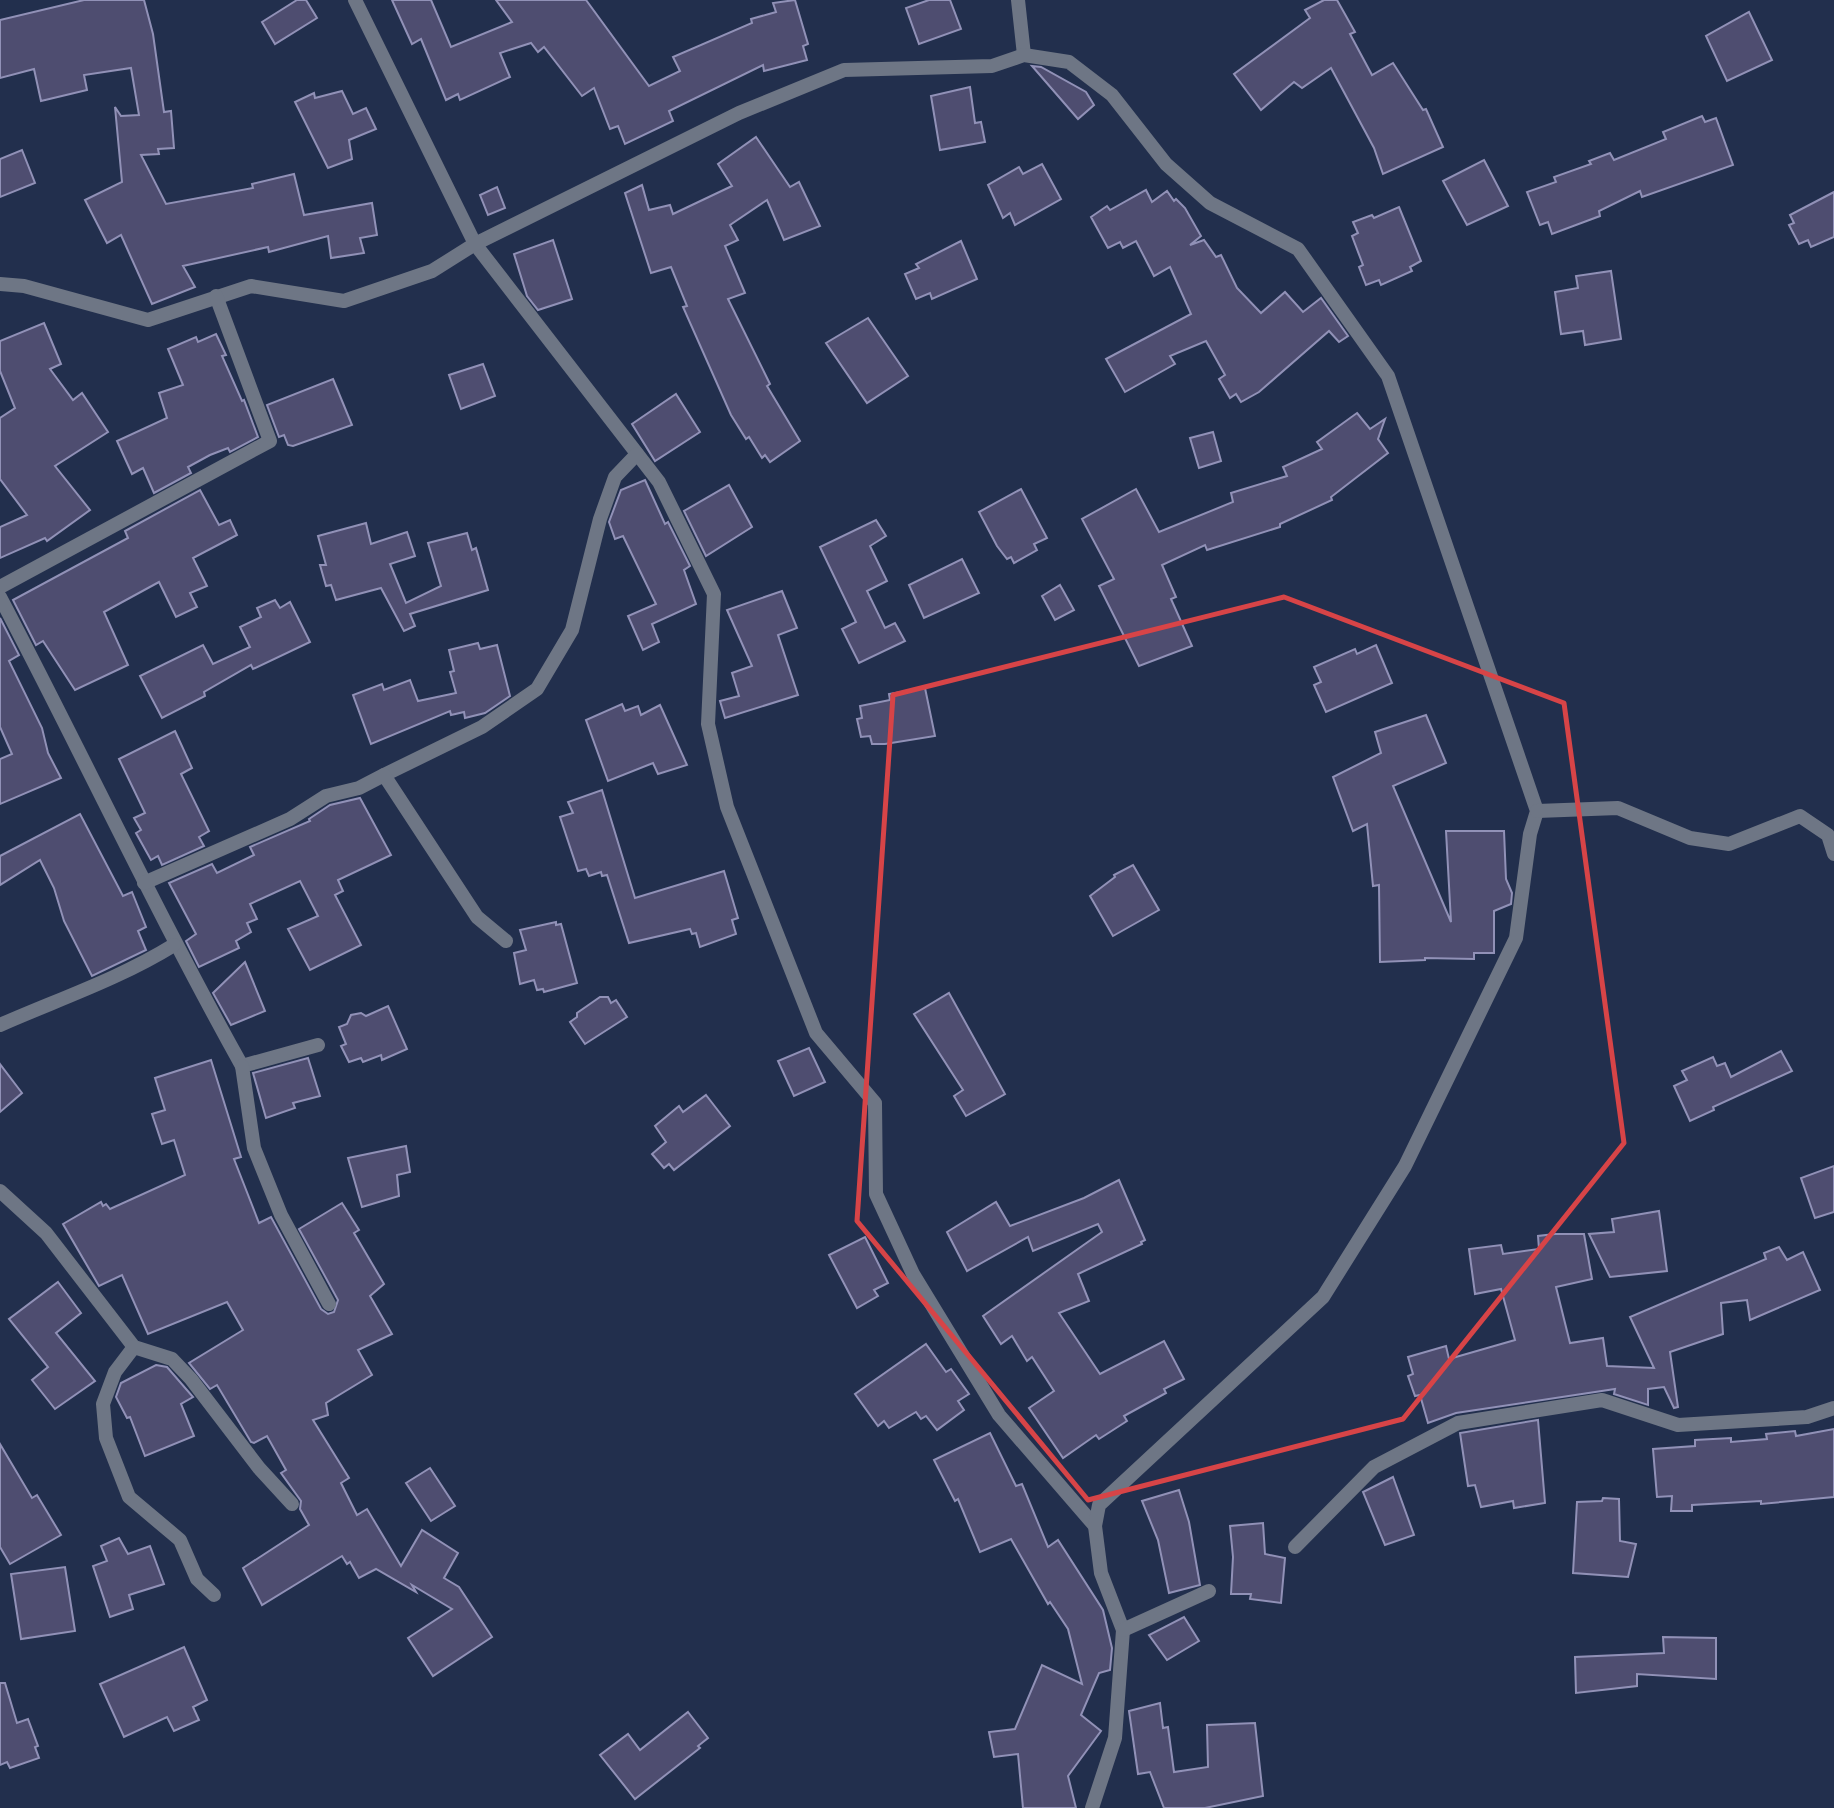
<svg xmlns="http://www.w3.org/2000/svg" width="1834" height="1808" font-family="'Alegreya Sans',sans-serif">
<style>
.building{fill:#4e4d70;stroke:#9191b7;stroke-width:2}
.lines{fill:none;stroke-linecap:round;stroke-linejoin:round}
.minor{stroke:#6e7685;stroke-width:14}
.marked{fill:none;stroke:#d74447;stroke-width:5;stroke-linejoin:round}
</style>
<rect width="100%" height="100%" fill="#222f4d"/>
<g class="building">
<path d="M84,0H144L153,34L164,112L171,111L174,148L158,149L159,154L141,155L166,204L253,188L252,184L294,174L304,215L372,203L377,235L360,238L364,253L331,258L328,236L269,252L268,247L183,266L195,287L152,304L121,235L107,243L85,200L122,182L115,107L121,116L139,115L131,68L84,75L87,90L41,101L34,69L0,78V20Z"/>
<path d="M297,0H306L317,18L275,44L262,22Z"/>
<path d="M392,0H431L451,47L512,22L496,0H586L649,86L680,71L673,57L752,23L751,19L776,12L773,3L795,0L808,44L803,46L807,60L764,71L763,65L669,111L673,121L625,144L618,126L610,129L594,88L582,96L544,47L538,52L531,43L500,53L510,77L460,100L458,94L446,100L421,39L412,44Z"/>
<path d="M929,0H950L961,29L919,44L906,8Z"/>
<path d="M1324,0H1337L1355,32L1350,34L1372,75L1393,63L1423,110L1426,109L1443,147L1383,174L1374,148L1331,68L1302,88L1294,82L1261,110L1234,74L1310,18L1305,10Z"/>
<path d="M1749,12L1772,60L1727,81L1706,36Z"/>
<path d="M1032,66L1041,67L1086,92L1094,105L1078,119Z"/>
<path d="M970,87L975,123L981,122L985,142L940,150L931,96Z"/>
<path d="M342,91L353,114L366,108L376,129L349,140L352,159L328,168L295,102L314,93L315,98Z"/>
<path d="M1702,116L1705,122L1716,118L1733,165L1642,197L1640,191L1599,211L1600,216L1552,234L1548,222L1540,225L1527,192L1556,182L1554,177L1591,164L1589,161L1610,153L1614,160L1666,139L1663,132Z"/>
<path d="M756,137L790,187L799,182L820,226L784,240L767,200L730,225L738,240L725,246L745,293L728,299L770,384L767,386L800,441L770,462L765,455L762,458L749,437L746,439L731,415L683,307L687,306L671,267L651,273L625,193L642,185L649,210L670,205L673,214L732,186L718,164Z"/>
<path d="M22,150L35,183L0,197V159Z"/>
<path d="M1484,160L1508,206L1467,225L1443,181Z"/>
<path d="M1042,164L1061,199L1015,225L1010,213L1003,218L988,185L1019,167L1023,174Z"/>
<path d="M497,187L505,208L488,215L480,195Z"/>
<path d="M1146,190L1152,202L1167,191L1174,201L1176,199L1185,208L1201,236L1190,245L1204,240L1216,257L1221,255L1237,288L1261,313L1285,292L1303,312L1321,298L1348,336L1339,342L1329,331L1259,392L1241,402L1236,394L1230,398L1219,379L1225,375L1206,341L1170,356L1175,364L1125,392L1106,359L1191,314L1170,267L1154,276L1136,241L1123,248L1120,242L1108,248L1091,217L1107,206L1110,210Z"/>
<path d="M1834,192V237L1811,247L1808,240L1799,244L1789,225L1794,223L1790,215Z"/>
<path d="M1399,207L1421,261L1410,267L1412,271L1381,285L1379,280L1366,285L1359,267L1363,265L1352,236L1358,233L1353,222L1372,215L1374,218Z"/>
<path d="M553,240L572,299L538,310L527,296L514,254Z"/>
<path d="M961,241L977,279L932,299L930,293L916,299L905,274L919,268L916,264Z"/>
<path d="M1611,271L1621,339L1585,345L1583,331L1561,334L1555,292L1578,288L1576,276Z"/>
<path d="M868,318L908,376L867,403L826,343Z"/>
<path d="M44,323L61,364L50,369L73,400L82,393L108,432L55,466L90,510L47,541L45,538L0,558V527L27,515L0,479V418L15,408L0,371V341Z"/>
<path d="M216,334L226,355L222,356L242,401L244,400L258,437L230,452L228,448L210,455L188,467L191,473L154,493L143,468L132,474L117,441L167,418L159,393L183,385L168,349L196,337L198,342Z"/>
<path d="M483,364L495,396L461,409L449,375Z"/>
<path d="M333,379L352,425L293,446L288,445L284,435L279,437L267,405Z"/>
<path d="M676,394L700,432L655,461L632,424Z"/>
<path d="M1357,413L1370,429L1385,419L1378,439L1388,453L1331,497L1332,500L1280,524V527L1207,550L1205,545L1162,565L1176,597L1171,599L1192,646L1139,666L1099,586L1114,579L1082,519L1136,489L1159,532L1233,502L1231,493L1287,476L1283,467L1322,449L1317,442Z"/>
<path d="M1213,432L1221,461L1199,468L1190,438Z"/>
<path d="M645,480L665,524L668,522L690,566L684,570L696,604L652,624L659,642L643,650L628,616L656,604L623,536L615,539L609,522L621,490Z"/>
<path d="M729,485L752,527L706,556L684,511Z"/>
<path d="M1021,489L1047,538L1034,544L1037,550L1014,563L1011,557L1007,559L997,546L979,512Z"/>
<path d="M200,490L219,525L230,520L237,535L193,558L207,586L190,593L197,607L176,617L159,582L104,612L128,665L75,690L43,641L36,645L13,600L128,538L125,531Z"/>
<path d="M876,520L886,536L870,546L887,581L867,591L885,628L895,623L905,641L859,663L842,629L856,622L820,547Z"/>
<path d="M366,523L371,544L407,532L415,556L390,564L406,603L441,586L428,543L467,533L472,550L476,548L488,590L410,614L415,626L404,631L381,588L336,600L331,585L326,586L320,565H326L318,536Z"/>
<path d="M962,559L979,593L924,618L909,585Z"/>
<path d="M1060,585L1074,610L1055,620L1042,596Z"/>
<path d="M782,591L797,628L778,635L798,695L725,718L720,701L739,696L732,673L752,666L727,610Z"/>
<path d="M275,600L280,608L290,602L310,642L253,669L251,665L204,692L205,696L162,718L140,676L203,645L213,664L250,647L240,627L261,617L257,608Z"/>
<path d="M0,618L19,655L9,661L42,728L48,753L61,778L0,804V759L12,754L0,727Z"/>
<path d="M478,643L480,649L497,645L510,696L485,713L465,718L464,712L451,715L450,711L371,744L353,695L382,684L384,690L410,680L418,701L456,693L450,672L454,671L449,650Z"/>
<path d="M1376,645L1392,683L1326,712L1314,685L1321,682L1314,667L1355,649L1357,654Z"/>
<path d="M925,688L935,736L885,744H872L870,736L861,737L857,719L862,718L860,706L890,700L889,694Z"/>
<path d="M622,704L625,711L638,706L641,715L660,705L687,765L658,774L653,763L608,781L586,720Z"/>
<path d="M1426,715L1446,763L1393,786L1451,922L1446,831H1504L1506,879L1512,893L1511,904L1494,911V953H1474V959L1425,958V960L1380,962L1379,885L1373,886L1367,824L1353,831L1333,777L1381,753L1375,732Z"/>
<path d="M175,731L192,768L181,774L209,831L199,837L204,846L162,865L158,856L151,860L136,833L141,830L134,818L145,813L119,759Z"/>
<path d="M602,790L635,898L724,871L738,918L732,920L736,934L700,947L696,933L692,934L690,929L629,943L607,875L602,876L601,872L589,876L586,869L578,871L560,817L573,813L568,802Z"/>
<path d="M360,798L391,855L338,880L343,891L335,895L361,945L310,970L288,929L318,916L300,881L250,904L257,919L247,923L251,932L236,941L239,948L199,967L186,941L196,934L169,883L212,864L217,873L254,855L250,847L310,821L309,819L330,805Z"/>
<path d="M80,814L123,896L132,892L146,927L138,931L146,950L92,976L64,921L54,888L40,860L0,885V856Z"/>
<path d="M1133,865L1159,910L1113,936L1090,896L1115,877L1114,875Z"/>
<path d="M556,922V925L561,924L577,983L544,992L543,989L537,990L534,980L520,984L514,953L526,950L520,930Z"/>
<path d="M245,962L265,1011L231,1025L213,993Z"/>
<path d="M949,993L1005,1094L966,1116L954,1096L963,1090L914,1014Z"/>
<path d="M600,997H608L611,1003L616,1000L627,1017L585,1044L570,1022L577,1017V1013Z"/>
<path d="M388,1006L407,1049L382,1060L381,1055L363,1062L361,1058L349,1062L341,1046L346,1044L339,1027L347,1024L351,1015L361,1013L366,1016Z"/>
<path d="M809,1048L825,1082L794,1096L778,1061Z"/>
<path d="M1781,1051L1792,1071L1713,1107L1714,1110L1690,1121L1674,1086L1687,1080L1682,1071L1713,1057L1717,1066L1725,1063L1731,1077Z"/>
<path d="M308,1058L320,1096L293,1103L295,1108L266,1118L253,1073Z"/>
<path d="M211,1060L241,1157L234,1159L259,1223L271,1217L321,1309L328,1314L334,1312L338,1300L299,1229L342,1203L359,1230L354,1233L384,1284L370,1296L392,1334L358,1350L372,1375L326,1403L328,1415L313,1420L349,1478L341,1483L357,1515L367,1509L401,1566L422,1530L458,1553L444,1578L459,1587L492,1637L433,1676L408,1638L452,1609L412,1585L416,1592L376,1569L359,1578L350,1562L347,1564L342,1556L262,1605L243,1568L309,1525L300,1509L301,1501L281,1473L286,1470L267,1436L254,1443L251,1442L217,1385L210,1389L189,1363L243,1330L227,1302L148,1334L122,1275L99,1286L63,1224L101,1202L103,1206L106,1204L110,1209L185,1175L174,1140L162,1144L152,1114L165,1110L155,1078Z"/>
<path d="M0,1064L22,1093L0,1112Z"/>
<path d="M706,1095L730,1126L674,1170L669,1164L664,1168L652,1154L666,1142L655,1126L679,1106L683,1112Z"/>
<path d="M406,1146L410,1172L397,1175L399,1196L362,1207L348,1158Z"/>
<path d="M1834,1166V1212L1815,1218L1801,1178Z"/>
<path d="M1119,1180L1145,1240L1141,1242L1142,1244L1078,1274L1089,1301L1059,1313L1100,1374L1164,1341L1184,1379L1164,1389L1166,1393L1124,1416L1127,1421L1099,1439L1096,1435L1063,1458L1029,1408L1054,1391L1032,1357L1027,1361L1012,1336L1001,1344L983,1316L1102,1232L1098,1224L1033,1251L1028,1237L967,1271L947,1232L996,1202L1010,1226L1084,1198Z"/>
<path d="M1659,1211L1667,1271L1610,1277L1589,1234L1614,1232L1612,1219Z"/>
<path d="M1555,1234H1584L1592,1279L1556,1287L1570,1343L1603,1338L1607,1366L1654,1368L1630,1317L1766,1259L1764,1253L1779,1247L1787,1260L1803,1252L1820,1290L1750,1320L1747,1300L1721,1303L1723,1334L1670,1352L1678,1407L1674,1408L1664,1387L1648,1389V1405L1614,1394L1615,1389L1456,1413L1428,1423L1420,1395L1415,1396L1408,1376L1413,1374L1408,1357L1446,1346L1449,1359L1515,1340L1501,1289L1475,1294L1469,1249L1501,1245L1503,1254L1539,1249L1538,1236Z"/>
<path d="M865,1237L888,1283L874,1290L878,1296L857,1308L829,1255Z"/>
<path d="M58,1282L81,1313L56,1333L95,1381L55,1409L32,1380L48,1367L9,1319Z"/>
<path d="M926,1344L946,1372L951,1369L969,1394L958,1401L964,1410L937,1430L926,1416L921,1419L916,1412L889,1428L884,1421L878,1426L855,1394Z"/>
<path d="M156,1365L167,1367L193,1397L181,1404L194,1436L145,1456L130,1417L127,1418L116,1397L121,1383Z"/>
<path d="M1538,1420L1545,1503L1514,1508L1513,1501L1481,1507L1475,1485L1468,1486L1460,1433Z"/>
<path d="M1834,1429V1497L1761,1504V1501L1692,1505V1511H1671L1672,1496L1657,1497L1653,1449L1695,1446V1440L1731,1438V1442L1767,1439L1766,1434L1795,1431L1796,1436Z"/>
<path d="M990,1433L1016,1486L1022,1484L1048,1547L1058,1540L1103,1610L1112,1648L1110,1670L1099,1673L1081,1715L1101,1731L1068,1776L1076,1808H1023L1018,1754L994,1757L989,1732L1015,1729L1042,1665L1082,1684L1068,1629L1050,1602L1048,1604L1011,1539L980,1552L958,1499L955,1501L934,1460Z"/>
<path d="M0,1444L32,1498L37,1495L61,1535L10,1564L0,1547Z"/>
<path d="M430,1468L455,1506L431,1521L406,1483Z"/>
<path d="M1393,1477L1414,1535L1385,1545L1363,1492Z"/>
<path d="M1179,1490L1189,1522L1200,1585L1169,1593L1158,1540L1142,1501Z"/>
<path d="M1603,1498L1619,1499L1620,1541L1636,1544L1628,1577L1573,1573L1577,1502L1602,1501Z"/>
<path d="M1263,1523L1265,1554L1285,1558L1281,1603L1250,1599L1251,1594H1231L1233,1557L1230,1526Z"/>
<path d="M119,1538L128,1554L150,1546L164,1584L129,1595L133,1609L110,1617L93,1566L107,1561L101,1546Z"/>
<path d="M65,1567L75,1631L21,1639L11,1574Z"/>
<path d="M1184,1617L1199,1641L1167,1660L1149,1635Z"/>
<path d="M1663,1637L1716,1638V1679L1637,1674V1686L1576,1693L1575,1657L1664,1653Z"/>
<path d="M184,1647L207,1700L193,1707L199,1720L174,1731L167,1717L124,1737L100,1684Z"/>
<path d="M0,1683H5L17,1723L28,1719L38,1746L35,1747L39,1758L10,1768L7,1762L0,1765Z"/>
<path d="M1160,1703L1163,1728L1168,1727L1174,1772L1208,1767L1207,1725L1255,1723L1263,1796L1205,1808H1164L1150,1772L1138,1774L1129,1711Z"/>
<path d="M688,1712L708,1738L698,1746L700,1748L635,1799L600,1755L628,1734L640,1750Z"/>
</g>
<g class="lines">
<g class="minor">
<path d="M355,0L475,244L659,482L714,594L708,724L727,807L816,1033L875,1103L876,1194L913,1274L999,1415L1095,1526"/>
<path d="M1018,0L1024,55"/>
<path d="M0,284L24,286L148,320L251,286L344,301L432,271L475,244L739,113L844,70L992,66L1024,55L1069,62L1112,95L1166,164L1210,203L1298,249L1388,376L1537,811L1530,834L1516,938L1405,1166L1323,1297L1099,1505L1095,1526L1101,1573L1123,1630L1115,1738L1092,1808"/>
<path d="M0,587L270,441L216,296"/>
<path d="M0,597C82,753 156,912 242,1066L318,1045"/>
<path d="M384,775L482,727L537,689L572,630L600,519L615,477L637,454"/>
<path d="M1537,811L1618,808L1690,838L1729,844L1800,816L1828,835L1834,854"/>
<path d="M144,883L290,819L326,796L359,788L384,775L477,917L506,941"/>
<path d="M0,1025C59,999 119,979 174,945"/>
<path d="M242,1066L254,1148L281,1215L329,1304"/>
<path d="M0,1191L46,1233L134,1347L172,1359L191,1379L259,1468L292,1504"/>
<path d="M134,1347L115,1372L103,1404L106,1438L129,1497L180,1540L197,1579L214,1595"/>
<path d="M1295,1547L1374,1467L1458,1423L1602,1400L1678,1425L1807,1417L1834,1408"/>
<path d="M1123,1630L1209,1591"/>
</g>
</g>
<path class="marked" d="M1284,597L1564,703L1624,1143L1403,1419L1088,1500L857,1221L893,695Z"/>
</svg>
